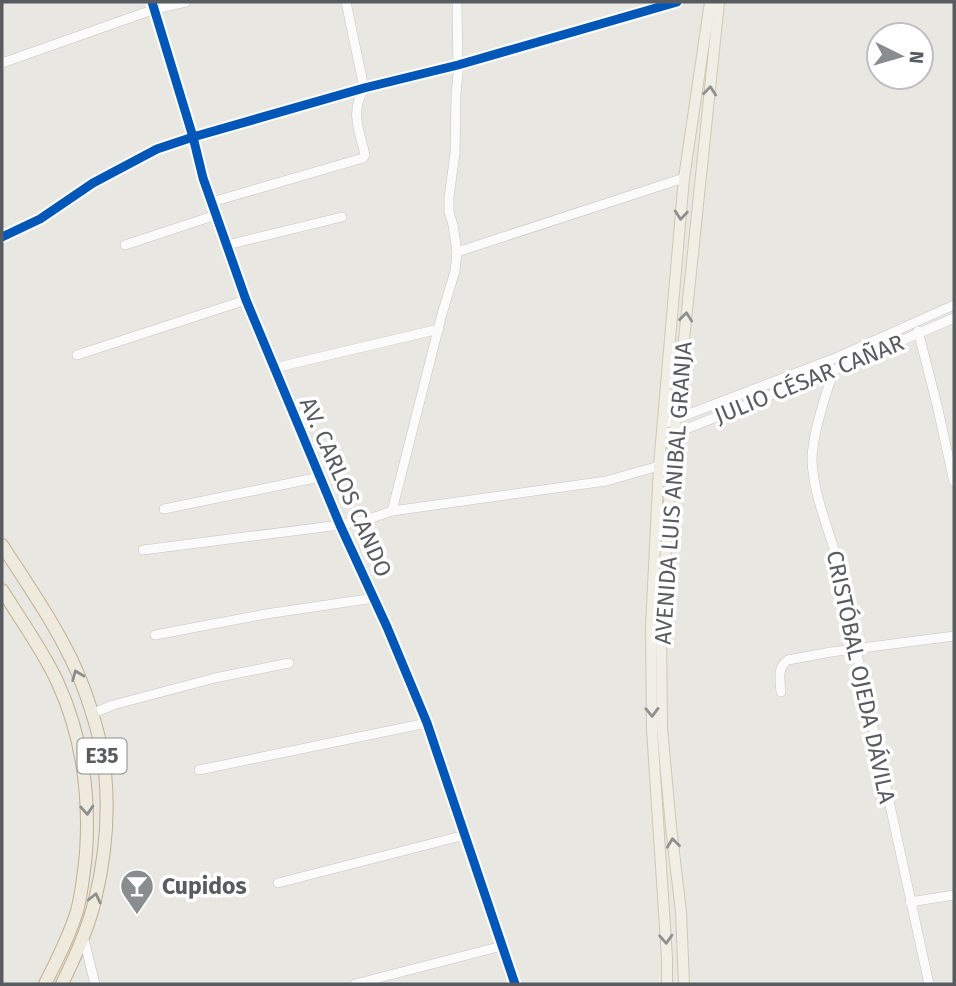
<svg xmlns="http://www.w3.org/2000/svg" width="956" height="986" font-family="'Fira Sans',sans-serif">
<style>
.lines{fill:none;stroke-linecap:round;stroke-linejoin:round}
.minor-casing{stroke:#c5c5c3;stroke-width:10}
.major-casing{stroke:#d3c7ae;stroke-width:12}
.highway-casing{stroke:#c0af90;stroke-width:14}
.minor{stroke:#fcfbfb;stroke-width:9}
.major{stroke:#f1efe5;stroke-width:10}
.highway{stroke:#eeeade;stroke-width:12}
.cycleway-casing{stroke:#fff;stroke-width:13}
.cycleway{stroke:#0057b8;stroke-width:9}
.oneway{stroke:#8e8f8f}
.oneway2{stroke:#8c8e8d}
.labels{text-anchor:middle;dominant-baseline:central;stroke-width:7;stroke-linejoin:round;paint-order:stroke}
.shield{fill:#fff;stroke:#8a8d90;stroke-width:2}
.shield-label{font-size:21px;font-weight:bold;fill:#585c61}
.street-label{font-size:23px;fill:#585c61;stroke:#fff}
.poi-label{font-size:23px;font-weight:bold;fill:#585c61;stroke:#fff;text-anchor:start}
</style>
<rect width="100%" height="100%" fill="#e8e7e2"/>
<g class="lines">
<g class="minor-casing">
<g id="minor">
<path d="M152,2L193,137L203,178L246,300L340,525L387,627L427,723L515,984"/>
<path d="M2,63L155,9L186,2"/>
<path d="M212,202L363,158L365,155C359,128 350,114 364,88L346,2"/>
<path d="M2,237L40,219L93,183L157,149L193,137L364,88L458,65L677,2"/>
<path d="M125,245L216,215"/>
<path d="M227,245L342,217"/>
<path d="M457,252L684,178"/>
<path d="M918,331L937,405L954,482"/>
<path d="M77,355L246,300"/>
<path d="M274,368L439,329"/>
<path d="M834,370C826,393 812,436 812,460C813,490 825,520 834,549L929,984"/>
<path d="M663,424L833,359L954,305"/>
<path d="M671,435L834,370L954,318"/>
<path d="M164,509L320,477"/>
<path d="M392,511L442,314L455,271L457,252L453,225L449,212V197L455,153L456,94L458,74L457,2"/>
<path d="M143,550L340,525L366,520L392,511L606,481L659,466"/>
<path d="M155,635L266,614L374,598"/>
<path d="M781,692C780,680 777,667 788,660L831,652L954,636"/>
<path d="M91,714L113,705L215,678L289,663"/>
<path d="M199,770L427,723"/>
<path d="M278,883L465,835"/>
<path d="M910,902L954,895"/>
<path d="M83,936L95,984"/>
<path d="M355,984L502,946"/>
</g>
</g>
<g class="major-casing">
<g id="major">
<path d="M667,984V958L652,729L651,627L659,466L684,178L710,2"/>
<path d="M684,984L681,912L671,827L662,728L661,628L672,455L719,2"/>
</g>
</g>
<g class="highway-casing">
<g id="highway">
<path d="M2,545C23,578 46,610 64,645C83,679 101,733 105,772C109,813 105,859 95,900C88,929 75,957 62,984"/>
<path d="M2,590C20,619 42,649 57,681C82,735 90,794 86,853C84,872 82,892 77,911C69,937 57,960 45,984"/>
</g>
</g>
<use href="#minor" class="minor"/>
<use href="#major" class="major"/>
<use href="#highway" class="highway"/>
<g class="cycleway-casing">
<g id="cycleway">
<path d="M152,2L193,137L203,178L246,300L340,525L387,627L427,723L515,984"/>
<path d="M2,237L40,219L93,183L157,149L193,137L364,88L458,65L677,2"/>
</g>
</g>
<use href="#cycleway" class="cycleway"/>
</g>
<defs><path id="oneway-chevron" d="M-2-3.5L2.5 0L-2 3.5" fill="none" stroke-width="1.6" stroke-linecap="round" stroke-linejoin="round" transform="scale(1.75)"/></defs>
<g class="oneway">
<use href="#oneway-chevron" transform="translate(710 91) rotate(-84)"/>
<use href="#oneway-chevron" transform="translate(681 215) rotate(95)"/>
<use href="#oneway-chevron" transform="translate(686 317) rotate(-84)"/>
<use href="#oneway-chevron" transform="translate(652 712) rotate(89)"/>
<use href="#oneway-chevron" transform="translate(673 843) rotate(-97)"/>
<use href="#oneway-chevron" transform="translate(666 939) rotate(87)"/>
</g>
<g class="oneway2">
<use href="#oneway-chevron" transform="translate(77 675) rotate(-112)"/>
<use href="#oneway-chevron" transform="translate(87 810) rotate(86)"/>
<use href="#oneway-chevron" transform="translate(95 898) rotate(-77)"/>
</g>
<defs>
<g id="bar-pin" transform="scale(1.75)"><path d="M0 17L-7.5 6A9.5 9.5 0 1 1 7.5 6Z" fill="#8a8d8e" stroke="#fff"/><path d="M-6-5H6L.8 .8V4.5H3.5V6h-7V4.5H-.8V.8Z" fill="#fff"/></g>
</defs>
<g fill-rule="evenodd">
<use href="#bar-pin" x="137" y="886"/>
</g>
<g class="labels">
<rect class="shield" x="77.5" y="738.5" width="49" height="35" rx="5"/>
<g class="shield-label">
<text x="102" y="756">E35</text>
</g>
<g class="street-label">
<text transform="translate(809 379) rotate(-22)">JULIO CÉSAR CAÑAR</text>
<text transform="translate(346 487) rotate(66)">AV. CARLOS CANDO</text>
<text transform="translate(673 493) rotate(-86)">AVENIDA LUIS ANIBAL GRANJA</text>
<text transform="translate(861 677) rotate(78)">CRISTÓBAL OJEDA DÁVILA</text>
</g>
<g class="poi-label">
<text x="162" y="886">Cupidos</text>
</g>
</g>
<rect width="956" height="986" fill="none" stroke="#585c61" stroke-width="7"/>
<g transform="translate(900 56) rotate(95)"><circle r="33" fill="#ffffff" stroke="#bcbec0" stroke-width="2"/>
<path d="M0-5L12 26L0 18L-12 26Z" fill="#8a8d8e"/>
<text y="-10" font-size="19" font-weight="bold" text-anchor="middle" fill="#585c61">N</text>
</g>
</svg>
